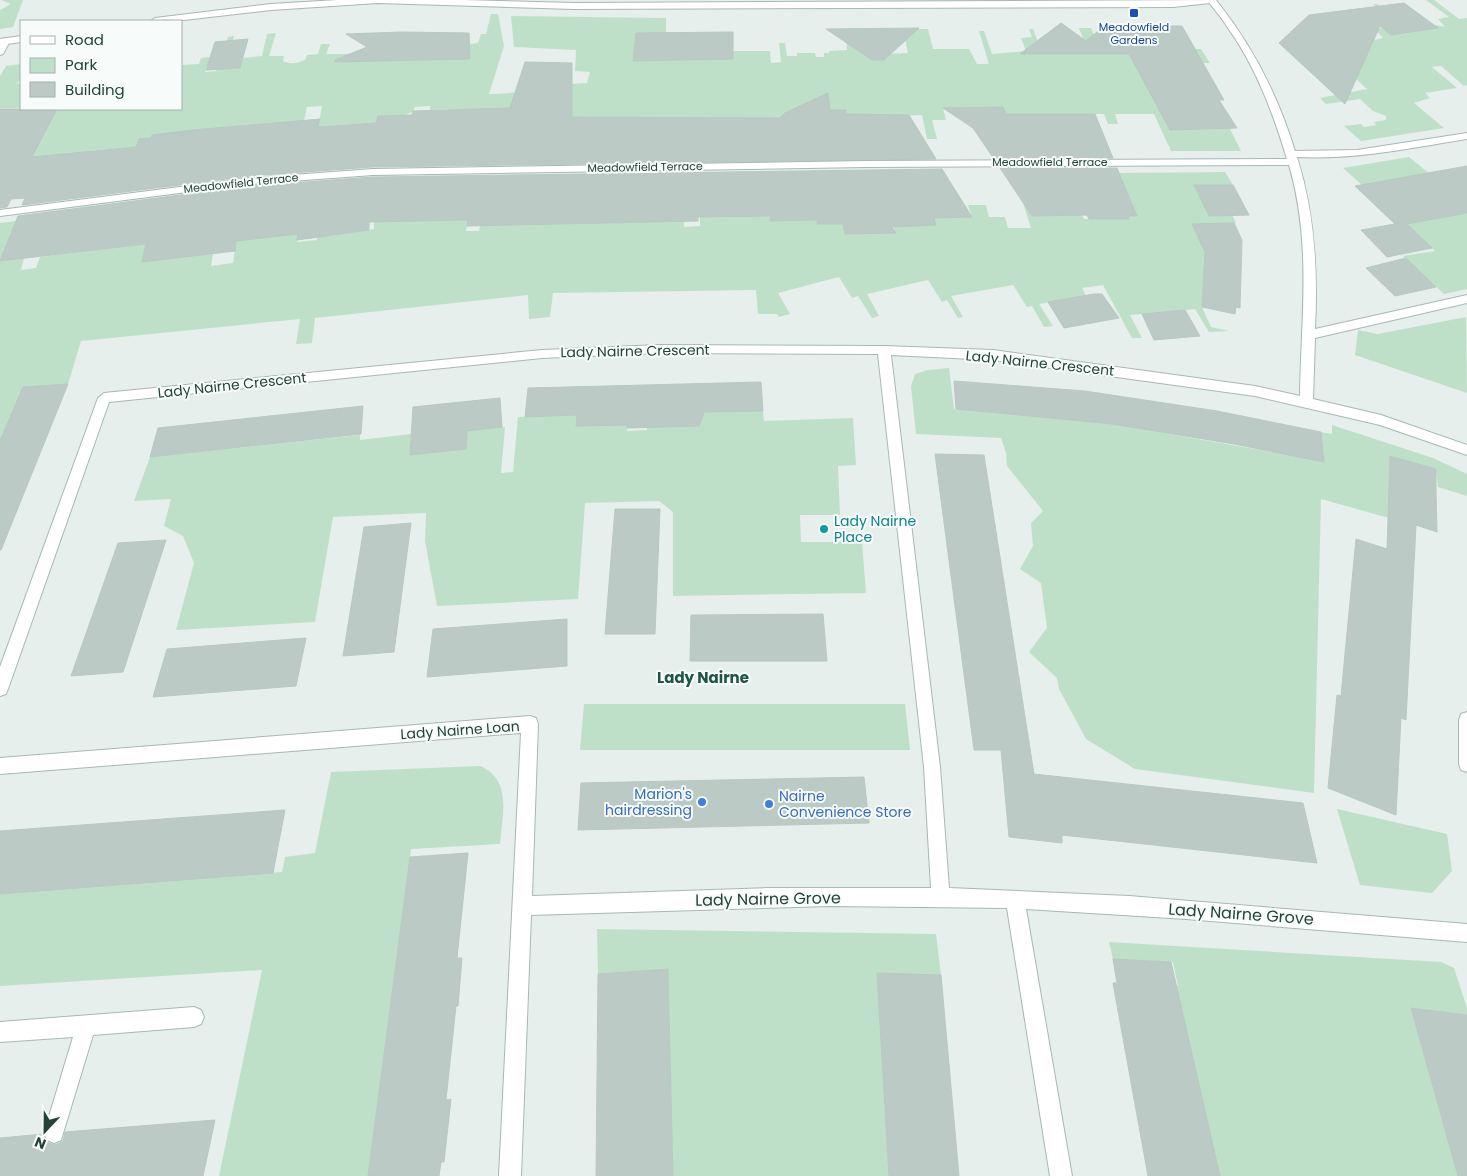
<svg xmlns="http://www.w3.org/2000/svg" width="1467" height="1176" font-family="Poppins,sans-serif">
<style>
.green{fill:#bfe0c8}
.building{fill:#bbcac4;stroke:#b8c9c2}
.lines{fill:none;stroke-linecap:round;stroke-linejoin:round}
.service-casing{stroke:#a8b8b2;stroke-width:2}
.minor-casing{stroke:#a8b8b2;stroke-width:2}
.tertiary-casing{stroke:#a8b8b2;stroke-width:2}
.service{fill:#fff;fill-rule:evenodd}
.minor{fill:#fff;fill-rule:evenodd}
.tertiary{fill:#fff;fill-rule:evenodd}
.transit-dot{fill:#1a4fb4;stroke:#f7fbf9;stroke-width:2}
.culture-dot{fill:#0f9aa8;stroke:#f7fbf9;stroke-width:2}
.shop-dot{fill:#3f7fe0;stroke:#f7fbf9;stroke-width:2}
.labels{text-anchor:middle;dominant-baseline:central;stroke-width:4;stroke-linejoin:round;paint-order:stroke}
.far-transit-label{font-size:11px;fill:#164399;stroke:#f7fbf9}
.far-street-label{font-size:11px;fill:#24423a;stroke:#f7fbf9}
.street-label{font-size:14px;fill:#24423a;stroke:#f7fbf9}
.culture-label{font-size:14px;fill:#0d838f;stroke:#f7fbf9;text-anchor:start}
.shop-label{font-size:14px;fill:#366cbe;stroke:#f7fbf9;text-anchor:end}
.neighbourhood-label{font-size:15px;font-weight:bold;fill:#1f5548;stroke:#f7fbf9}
.near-street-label{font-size:16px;fill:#24423a;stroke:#f7fbf9}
</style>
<rect width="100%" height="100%" fill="#e6efeb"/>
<g class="green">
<path d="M1,0H23L13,27L0,29V10L11,4Z"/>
<path d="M1426,0H1434L1459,19L1467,18V85L1464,86L1441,66L1432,67L1457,88L1425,93L1430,98L1414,103L1444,128L1361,141L1344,126L1361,124L1364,127L1376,125L1374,122L1386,120V116L1373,111L1360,99L1326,104L1320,98L1367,89L1356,79L1374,40L1383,38L1375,29L1400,26L1373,4H1377L1395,17L1445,27L1438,19L1449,17Z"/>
<path d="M491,14H498L504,46L489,94C524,94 553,84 587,83L590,72L575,71L576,50L514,47L511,16L666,18V46L727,51H770L771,63L781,62L779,43H785L787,56H797V53H815L816,57H824V53H829V51L847,50L845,29L854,28L855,38L886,54L908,53L903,29H928L933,49H969L977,64H989L979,31H984L992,54L1026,51L1021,38L1032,37L1029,29H1033L1043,54H1089L1079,28H1091L1099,47L1201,49L1210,63H1164L1141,76L1144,82H1162L1186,111L1196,129H1230L1241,151H1171L1154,114H1115L1118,124H1108L1104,114H1065L1058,124L1054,114H1016L965,120L961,108H943L946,120H932L937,139H927L922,115L847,117L845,110H830L832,123L785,130L769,118L462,117L460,109L430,110V106L415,107L413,112L351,134L354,124L318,127L322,106L307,107L303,125L275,123L192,130L190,134L151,138L136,147L90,151L86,161L49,196L9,199L22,159L0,137L44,134L57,109H181V65L199,64L201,58L210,57L205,72L216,71L228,37L234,36L225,69L240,68L243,58L262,56L267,34L276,33L269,56H284L283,61C291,65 298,63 305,60L307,55L318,54L321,44H330L326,54H364L371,34L387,59L398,61L468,50L470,44L478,43L481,34H486Z"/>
<path d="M21,64V79L16,84L21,83V108H0V76L6,66Z"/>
<path d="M1409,157L1467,204V289L1444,294L1403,256L1435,251L1405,222L1439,218L1362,185L1343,168Z"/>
<path d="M1225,172L1233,185L1194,186L1209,215H1232L1236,223L1192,224L1222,246L1205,262L1202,307L1211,327L1229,331L1209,332L1195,309L1130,315L1142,338H1132L1103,285L1082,288L1086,296L1039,304L1053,326L1044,327L1032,306L1027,307L1013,285L951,296L963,317L958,318L947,300L942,302L928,280L867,294L879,316L872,318L858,296L852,298L839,277L778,293L790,314L779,317L777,314H758L756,290L553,293L550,317L529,319L528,295L315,318L312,343L296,344L300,319L81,341L68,384L23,388L0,441V223L16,221L24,258L21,270L36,268L40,257L87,251L89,243L97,250L146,244L142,262L218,223L211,266L233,263L237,234C264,240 274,236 299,227L297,242L317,240L319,217L329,236L374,229V211L431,221L435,208L468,220L466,231H479L481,220H684V227L700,226V217L769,215L770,221L815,202L817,224H835L834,212L895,232L891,215L934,218L972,217L968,205H986L989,217H1005L1008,228H1031L1023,203H1032L1082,215L1084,219H1128V216H1136L1119,173Z"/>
<path d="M1466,317L1467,393L1355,355L1358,330L1378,334Z"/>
<path d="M949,368L954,409L1112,424L1324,461L1321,432L1332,434V425L1433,458L1467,474V496L1438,487L1436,469L1390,456L1389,518L1321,499L1314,793L1135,769L1086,739L1059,689L1057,678L1029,652L1047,628L1041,583L1020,569L1033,546L1031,523L1043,511L1007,466L1006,453L1001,438L916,434L911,386L915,374L928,370Z"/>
<path d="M763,411L764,421L853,418L856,465L838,466L840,515H800L801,542H862L866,593L673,596V512L659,501L585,503L578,599L437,606L425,541L426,513L333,517L315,622L176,630L194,563L183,536L164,526L171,499L134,501L150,457L360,435V440L411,434L410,455L466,449L467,428L505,427L501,473L513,472L518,417L577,415L576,426L592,425L627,414V431L647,430L648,413Z"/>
<path d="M584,704H905L910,750H580Z"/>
<path d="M480,766C513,780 502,816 500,844L411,849L368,1176H219L262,970L0,986V894L282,872L285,857L315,853L331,772Z"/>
<path d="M1337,809L1447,834L1452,871L1432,893L1360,885Z"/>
<path d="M597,929L936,934L941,975L877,974L889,1176H673L668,969L598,974Z"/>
<path d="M1109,942L1441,962L1454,968L1467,1008V1015L1411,1009L1458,1176H1220L1176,985L1178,986L1173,962L1113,959Z"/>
</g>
<g class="building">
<path d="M1404,3L1438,28L1391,35L1380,26L1345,104L1279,43L1309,15Z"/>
<path d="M1061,23L1086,41L1108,23L1115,26H1182L1224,100H1219L1237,128L1170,130L1129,54H1020Z"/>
<path d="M919,28L884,60H872L826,29Z"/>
<path d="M402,32L469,33L470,59L335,62V60L367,47L346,34Z"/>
<path d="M733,32V59L633,61L636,33Z"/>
<path d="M248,39L240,68L206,70L215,42Z"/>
<path d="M525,62L572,63V117L780,118L785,113L828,93L830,110H846V114L909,115L936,159L373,167L250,176L22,205L25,198L11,199L7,207L0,208V109H57L32,157L136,147L139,139L151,138L152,135L192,130L320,119L318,127L376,123L378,116L412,115L413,111L510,108Z"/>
<path d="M1003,107L1006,114H1095L1113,158L994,159L973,128L943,108Z"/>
<path d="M1467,166V213L1407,224L1432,248L1387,257L1361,230L1395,224L1355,186Z"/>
<path d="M1000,168H1117L1137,216H1128L1129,219H1089L1087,215L1032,216Z"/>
<path d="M942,169L972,217L934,218L936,225L892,227L896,233L845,234L843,224H817V220L770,221V216L698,217V221L467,226L468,220L369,222V230L297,240L298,234L236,241L235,251L142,262L146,244L0,261L18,216L250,186L373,177Z"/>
<path d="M1194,185H1233L1249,215L1209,216Z"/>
<path d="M1234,223L1242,240L1240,308L1236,307L1235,314L1202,307L1205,252L1192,224Z"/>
<path d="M1406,258L1436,287L1395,296L1366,268Z"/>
<path d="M1094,294H1102L1119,318L1064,328L1048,302Z"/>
<path d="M1185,310L1200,336L1154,340L1142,314Z"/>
<path d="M954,381L1085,391L1217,411L1321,432L1324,462L1234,444L1112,424L956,409Z"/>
<path d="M761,382L763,411L704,412L699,426L627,428V425L576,426L577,415L525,417L528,388Z"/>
<path d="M68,384L1,550H0V441L23,387Z"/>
<path d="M500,398L502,427L467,431L466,449L410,455L413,407Z"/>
<path d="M363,406L361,434L150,457L158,428Z"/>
<path d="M935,454L984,455L1034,774L1303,803L1317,863L1062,835V843L1009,837L1001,750H974Z"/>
<path d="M1390,456L1436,469V491L1437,532L1416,525L1406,720L1401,718L1396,815L1328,788L1337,695L1341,696L1356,539L1387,549Z"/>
<path d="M615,509H660L655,634H605Z"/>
<path d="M411,523L394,652L343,656L364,527Z"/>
<path d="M166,540L123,672L71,676L118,543Z"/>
<path d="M823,614L827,661H690L691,615Z"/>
<path d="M567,619V666L427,677L433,629Z"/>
<path d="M306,638L296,686L153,697L167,649Z"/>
<path d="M864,777L869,823L578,830L581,783Z"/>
<path d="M285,810L273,873L0,894V831Z"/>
<path d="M468,853L457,958H462L458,1006H456L446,1100L451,1099L444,1162H441L439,1176H368L410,857Z"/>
<path d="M1113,959L1171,962L1220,1176H1148L1113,983H1117Z"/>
<path d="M668,969L673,1176H596L598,974Z"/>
<path d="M877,973L941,975L959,1176H889Z"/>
<path d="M1411,1008L1467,1015V1176H1458Z"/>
<path d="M215,1120L203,1176H0V1138L43,1134L46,1142L55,1145L63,1141L65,1132Z"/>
</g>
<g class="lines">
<g class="service-casing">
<path id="service" d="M194,1007L201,1010L204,1017L201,1024L194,1027L93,1035L61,1140L54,1143L47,1140L44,1133L73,1037L0,1042V1022Z"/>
</g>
<g class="minor-casing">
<g id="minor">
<path d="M1207,0H1216C1252,45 1278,95 1295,151L1357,150L1467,133V139C1411,148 1355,160 1297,157C1315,214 1318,271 1315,329L1467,295V303L1315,338L1313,399L1381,415L1467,445V455L1380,425L1255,396L993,360L891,355L940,767L949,888L1129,896L1467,924V942L1186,919L1026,909L1072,1176H1050L1007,908L830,906L531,915L521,1176H499L521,733L0,774V758L530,716L536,718L538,724L532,896L768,888H931L924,767L878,354L659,353L542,358L109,402L8,689L6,694L0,696V667L98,398L104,393L542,350L659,345L884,346L993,350L1255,386L1300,396C1301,317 1312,244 1289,165L866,167L373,175L250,184L0,216V210L250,178L373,169L866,161L1287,159C1273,113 1256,67 1228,28C1222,18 1214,9 1207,0Z"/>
<path d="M5,38L10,41L3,54L0,55V42Z"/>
<path d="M1467,712V772L1461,770L1459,764V720L1461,714Z"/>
</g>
</g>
<g class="tertiary-casing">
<g id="tertiary">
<path d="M338,0H463L574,3L1214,0L1210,3L1173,7L574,9L378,3L271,10L175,21H151L155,18L271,4Z"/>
<path d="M21,36V42L0,45V39Z"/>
</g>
</g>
<use href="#service" class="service"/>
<use href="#minor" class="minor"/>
<use href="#tertiary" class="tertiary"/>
</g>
<rect class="transit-dot" x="1129" y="8" width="10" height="10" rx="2.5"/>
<circle class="culture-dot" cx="824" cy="529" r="5"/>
<g class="shop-dot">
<circle cx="702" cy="802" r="5"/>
<circle cx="769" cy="804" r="5"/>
</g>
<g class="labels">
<g class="far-transit-label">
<text x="1134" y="27">Meadowfield<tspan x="1134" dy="13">Gardens</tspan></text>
</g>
<g class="far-street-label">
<text x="1050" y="162">Meadowfield Terrace</text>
<text transform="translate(645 167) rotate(-1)">Meadowfield Terrace</text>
<text transform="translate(241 183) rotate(-6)">Meadowfield Terrace</text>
</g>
<g class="street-label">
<text transform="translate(635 351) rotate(-1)">Lady Nairne Crescent</text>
<text transform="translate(1040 363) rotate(6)">Lady Nairne Crescent</text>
<text transform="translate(232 385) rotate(-6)">Lady Nairne Crescent</text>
<text transform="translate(460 730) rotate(-4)">Lady Nairne Loan</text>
</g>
<g class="culture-label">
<text x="834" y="521">Lady Nairne<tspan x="834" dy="16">Place</tspan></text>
</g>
<g class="shop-label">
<text x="692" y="794">Marion's<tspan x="692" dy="16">hairdressing</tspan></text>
<text x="779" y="796" text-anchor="start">Nairne<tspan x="779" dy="16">Convenience Store</tspan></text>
</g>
<g class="neighbourhood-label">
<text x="703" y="677">Lady Nairne</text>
</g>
<g class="near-street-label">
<text transform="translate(768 899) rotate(-1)">Lady Nairne Grove</text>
<text transform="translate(1241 914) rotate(4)">Lady Nairne Grove</text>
</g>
</g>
<rect x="20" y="20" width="162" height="90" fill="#f7fbf9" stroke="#a3b1ad"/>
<rect x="30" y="36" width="25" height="8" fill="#ffffff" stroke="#a3b1ad"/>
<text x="65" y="45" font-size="15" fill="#24423a">Road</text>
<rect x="30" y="58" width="25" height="15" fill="#bfe0c8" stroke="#a3b1ad"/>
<text x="65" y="70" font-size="15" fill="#24423a">Park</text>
<rect x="30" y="82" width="25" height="15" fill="#bbcac4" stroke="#a3b1ad"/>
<text x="65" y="95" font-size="15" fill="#24423a">Building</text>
<g transform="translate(45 1131) rotate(202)" stroke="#f7fbf9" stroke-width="4" paint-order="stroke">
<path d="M0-4L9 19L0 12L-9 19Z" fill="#24423a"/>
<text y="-8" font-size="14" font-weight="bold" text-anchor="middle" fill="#24423a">N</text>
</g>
</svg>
